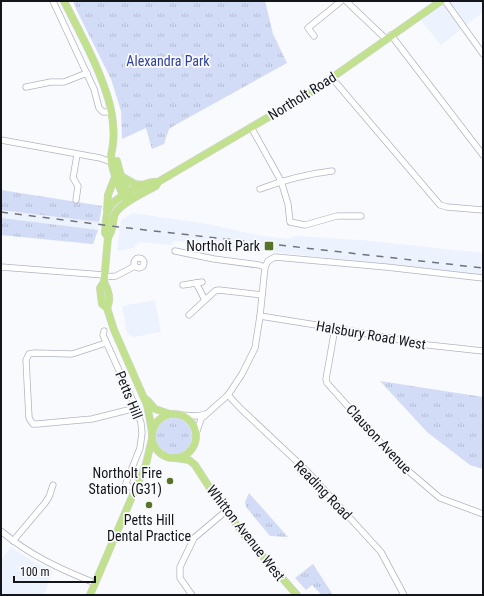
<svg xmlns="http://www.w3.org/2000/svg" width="484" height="596" font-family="'Roboto Condensed',sans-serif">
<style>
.built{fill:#edf2ff}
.grass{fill:url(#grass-tufts)}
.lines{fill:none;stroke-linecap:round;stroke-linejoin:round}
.minor-casing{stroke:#b1b5c3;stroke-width:7}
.major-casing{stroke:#d5d5d6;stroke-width:8}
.minor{stroke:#fff;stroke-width:5.5}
.major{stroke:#c2e18f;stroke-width:7}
.rail{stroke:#727378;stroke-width:1.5;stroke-dasharray:7 7;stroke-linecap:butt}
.poi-dot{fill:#567328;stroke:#f9fafd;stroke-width:1.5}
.labels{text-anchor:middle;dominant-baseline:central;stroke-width:3.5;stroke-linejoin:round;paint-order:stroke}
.park-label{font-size:14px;fill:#314296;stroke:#f9fafd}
.street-label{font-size:14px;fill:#13151a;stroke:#f9fafd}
.poi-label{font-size:14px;fill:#13151a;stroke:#f9fafd;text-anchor:end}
</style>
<defs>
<pattern id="grass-tufts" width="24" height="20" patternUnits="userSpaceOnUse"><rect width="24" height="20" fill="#d3dcf6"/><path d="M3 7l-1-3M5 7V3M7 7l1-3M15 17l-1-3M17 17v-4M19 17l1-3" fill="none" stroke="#b4bcd2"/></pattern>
</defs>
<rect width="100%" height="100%" fill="#f9fafd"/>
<g class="built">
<path d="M436,1H483V12L441,45L421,20L439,6Z"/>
<path d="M1,190L102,206L98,230L93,244L1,235Z"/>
<path d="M133,213L208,224L257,235L288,239L296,236L361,240L483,253V275L174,241L171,245L138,242L134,248L117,251L121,220Z"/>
<path d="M155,300L161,332L133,337L127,333L122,306Z"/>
<path d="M11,547L30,560L53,571L44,595H1V561Z"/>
</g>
<g class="grass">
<path d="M73,1H265L273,34L287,63L177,124L169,129L164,144L152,149L146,128L122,139L121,111L111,79L77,11Z"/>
<path d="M1,190L102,206L99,222L1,210Z"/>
<path d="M1,218L98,230L93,244L1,235Z"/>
<path d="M380,381L483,397V469L470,465L427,432Z"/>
<circle cx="174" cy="436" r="18"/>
<path d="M249,493L288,537L270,536L246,507L245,502Z"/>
<path d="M313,564L333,595H322L312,585L306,590L295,578Z"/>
</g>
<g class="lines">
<g class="minor-casing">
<g id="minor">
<path d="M53,1L94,89L99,108L103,112H111"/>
<path d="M346,1L386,39"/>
<path d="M445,1L483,54"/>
<path d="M391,35L483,155"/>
<path d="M314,36L308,28L341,1"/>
<path d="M332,78L440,205L447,207L483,210"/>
<path d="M26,87L51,82H64L87,73"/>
<path d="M251,127L281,181L288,204L290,222L305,225L337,216H361"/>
<path d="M1,140L100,158L114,163"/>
<path d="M260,189C284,180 306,174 332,171"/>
<path d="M76,200L78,186L73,178L77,155"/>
<path d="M175,251L214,259L259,265L265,267"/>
<circle cx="139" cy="263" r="5"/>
<path d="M1,267L104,275"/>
<path d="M104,277L116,276L135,266"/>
<path d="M196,283L205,300"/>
<path d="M183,285L202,282"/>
<path d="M189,315L215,291L219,290L262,295"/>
<path d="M260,316L335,328L428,345L483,351"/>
<path d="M335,328L326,379L327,383L399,463L440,498L483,514"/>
<path d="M104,331L103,335L136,408L141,423L142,433L140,448L126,483L128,486L135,489"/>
<path d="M106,343L72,354L35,353L29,354L26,360L29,418L33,424H37L92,419L136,408"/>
<path d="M228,395L240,408L307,471L381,552L404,595"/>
<path d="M180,415L198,416L205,414"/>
<path d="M196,434L201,419L228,395L242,374L255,348L260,316L265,267L268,261L275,257L386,267L483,278"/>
<path d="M1,531C29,555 62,570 95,583"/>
<path d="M13,541L45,503L49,497L53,485"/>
<path d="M192,595L180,578V567L194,538L226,511"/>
</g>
</g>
<g class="major-casing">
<g id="major">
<path d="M64,1C81,35 100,68 110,105C113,119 115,137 112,150C108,165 120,190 127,202"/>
<path d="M117,161L121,176L130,196"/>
<path d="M121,176L135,184L144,185"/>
<path d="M107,211L108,195L115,177"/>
<path d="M108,237C114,231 112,221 115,214C120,203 145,192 156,186L158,182L313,91L441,1"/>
<path d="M108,237L104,282L100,288L102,304L107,308L114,330L147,405L150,420L152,433"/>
<path d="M108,237L105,233C106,225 105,215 109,208C114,198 147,180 158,182"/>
<path d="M104,282C109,290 111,300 107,308"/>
<path d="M147,400L155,409L170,414"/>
<circle cx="174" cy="436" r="22"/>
<path d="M175,458L189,460L195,465L217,499L245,536L297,595"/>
<path d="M90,595L146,464L152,439"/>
</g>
</g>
<use href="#minor" class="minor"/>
<use href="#major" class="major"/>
<path class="rail" d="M1,212L119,227L483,268"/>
</g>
<g class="poi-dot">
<rect x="264" y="241" width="10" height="10" rx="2"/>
<circle cx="170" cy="481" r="4"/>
<circle cx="149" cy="505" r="4"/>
</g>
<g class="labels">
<g class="park-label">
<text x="168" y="61">Alexandra Park</text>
</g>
<g class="street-label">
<text transform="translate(302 96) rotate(-32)">Northolt Road</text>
<text transform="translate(371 335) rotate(10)">Halsbury Road West</text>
<text transform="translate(129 395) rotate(68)">Petts Hill</text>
<text transform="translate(379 439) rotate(47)">Clauson Avenue</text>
<text transform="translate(323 490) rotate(46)">Reading Road</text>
<text transform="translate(246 533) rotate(52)">Whitton Avenue West</text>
</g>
<g class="poi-label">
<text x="260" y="246">Northolt Park</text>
<text x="162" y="473">Northolt Fire<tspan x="162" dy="16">Station (G31)</tspan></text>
<text x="149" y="520" text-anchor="middle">Petts Hill<tspan x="149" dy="16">Dental Practice</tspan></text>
</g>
</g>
<rect width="484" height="596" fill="none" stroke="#13151a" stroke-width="4"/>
<path d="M14 576v6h81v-6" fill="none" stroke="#13151a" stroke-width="2"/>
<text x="20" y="576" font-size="12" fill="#13151a" stroke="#f9fafd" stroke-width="3" paint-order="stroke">100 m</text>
</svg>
